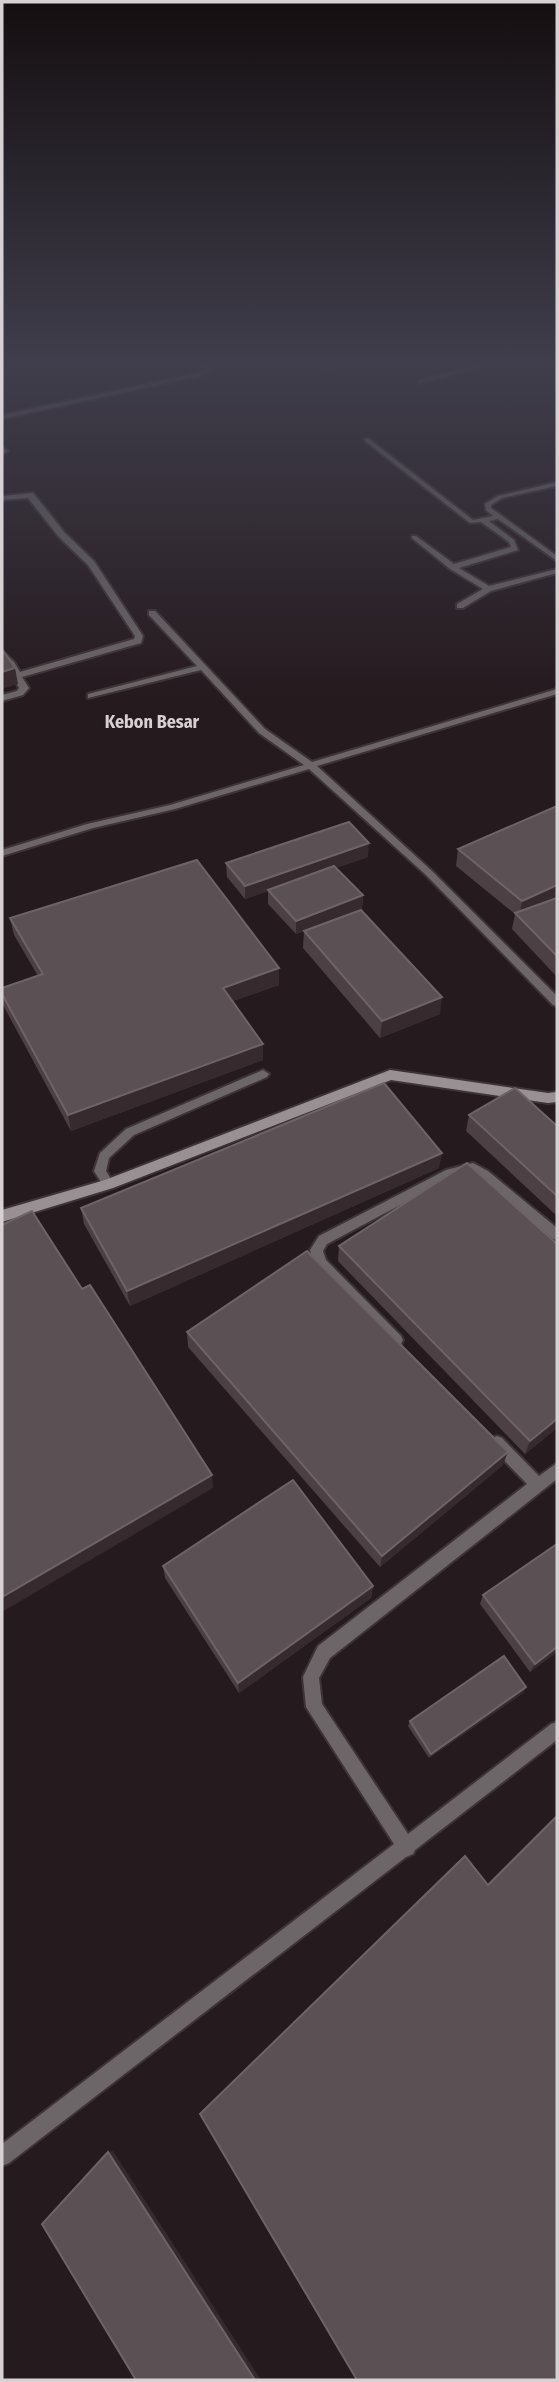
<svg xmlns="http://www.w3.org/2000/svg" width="559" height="2382" font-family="'Fira Sans Condensed',sans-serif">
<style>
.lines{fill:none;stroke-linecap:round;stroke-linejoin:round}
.lane-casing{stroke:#3e3437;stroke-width:4}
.street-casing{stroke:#3e3437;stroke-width:4}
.secondary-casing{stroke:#3e3437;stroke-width:4}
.lane{fill:#6c6668;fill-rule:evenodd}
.street{fill:#6c6668;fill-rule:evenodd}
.secondary{fill:#999093;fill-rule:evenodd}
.wall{fill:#4c4044}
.shaded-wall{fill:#362a2e}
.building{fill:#5b5053;stroke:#6e6467;stroke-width:2}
.labels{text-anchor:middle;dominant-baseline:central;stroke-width:5;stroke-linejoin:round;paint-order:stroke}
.far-quarter-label{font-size:18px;font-weight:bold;fill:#d8d1d3;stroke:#251a1e}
</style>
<rect width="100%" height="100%" fill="#251a1e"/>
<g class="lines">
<g class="lane-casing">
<g id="lane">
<path d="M324,364H331L334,368L329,369Z"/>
<path d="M480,364H492L420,383L417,381Z"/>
<path d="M365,439H369L473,520L493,516L486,510L485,504L498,496L557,482V486L502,498L491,505V508L557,556V561L498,519L489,521L514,540L518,550L459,568L489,586L557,569V573L491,591L463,608H457V604L483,589L450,569L412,538V536H416L454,564L511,547L509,542L481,522L470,523L365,441Z"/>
<path d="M149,611H155L265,729L312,762L557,689V694L317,766L432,871L557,996V1006L553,1005L426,875L309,769L175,809L93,828L2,856V850L87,824L170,805L304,765L259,733L201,670L88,698V694L197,666L149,615Z"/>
<path d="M263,1070L269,1074L267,1077L134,1135L109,1158L106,1171L114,1184L112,1187H104L94,1171L100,1153L126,1129Z"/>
<path d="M473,1163L488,1171L557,1228V1240L553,1239L480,1177L472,1173L453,1177L327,1244L323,1251L326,1260L401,1336L403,1340L401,1344L396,1346L391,1344L315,1267L310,1250L319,1236L446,1170Z"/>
<path d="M497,1436L502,1438L539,1476L557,1463V1479L330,1658L319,1678L322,1704L408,1834L551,1724L557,1722V1740L415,1850L413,1854L406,1857L9,2163L2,2166V2144L394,1844L306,1707L303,1677L318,1646L527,1484L492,1448L490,1443L492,1438Z"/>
</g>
</g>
<g class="street-casing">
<g id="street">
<path d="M200,364H207L211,370L204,375L2,419V415L202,372L204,370Z"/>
<path d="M2,447L8,451L2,455Z"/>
<path d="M33,493L65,533L94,561L143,636L141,643L22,677L29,688L23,695L2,701V695L17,691L19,688L2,659V651L14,662L20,672L134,639L135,636L88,565L59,537L28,498L2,500V496Z"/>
</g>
</g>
<g class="secondary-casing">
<path id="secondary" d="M390,1070L548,1093L557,1092V1102L548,1103L391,1080L113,1188L2,1222V1210L105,1180Z"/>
</g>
<use href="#lane" class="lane"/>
<use href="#street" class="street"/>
<use href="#secondary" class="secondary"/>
</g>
<g class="wall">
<path d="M557,806V977L512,929L515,914L456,866L458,849Z"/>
<path d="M368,857L336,868L363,895L362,909L296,934L268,904V891L245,899L227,877L226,863Z"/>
<path d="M10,918L279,985L233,1001L263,1044V1060L71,1131L3,1005L2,1000V988L38,976L14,935Z"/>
<path d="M304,931L440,1014L380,1038L303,948Z"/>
<path d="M469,1115L557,1126V1216L466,1131Z"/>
<path d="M439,1168L130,1306L84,1224L81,1208Z"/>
<path d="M557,1244V1428L525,1454L338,1261L339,1246Z"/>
<path d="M187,1332L503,1465L380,1567L188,1347Z"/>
<path d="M557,1544V1652L530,1672L480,1604L483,1595Z"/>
<path d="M163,1566L373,1586L371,1598L239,1693L165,1578Z"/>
<path d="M526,1687L523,1693L429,1758L408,1726L410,1721Z"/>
</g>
<g class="shaded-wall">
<path d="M15,668L18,684L2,689V672Z"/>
<path d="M369,843L368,857L245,899V886Z"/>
<path d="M557,885V900L519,918L522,901Z"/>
<path d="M363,895L362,909L296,934V921Z"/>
<path d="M279,968V985L224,1004L223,988Z"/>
<path d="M442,997L440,1014L380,1038L382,1021Z"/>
<path d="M263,1044V1060L71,1131L68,1115Z"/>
<path d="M442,1153L439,1168L130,1306L127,1291Z"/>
<path d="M557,1419V1428L525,1454L530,1441Z"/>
<path d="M508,1452L503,1465L380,1567L382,1556Z"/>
<path d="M212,1475L213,1488L2,1612V1597Z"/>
<path d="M373,1586L371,1598L239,1693L238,1683Z"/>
<path d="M557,1647V1652L530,1672L535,1664Z"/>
<path d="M526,1687L523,1693L429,1758L431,1754Z"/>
<path d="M113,2151L261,2380H255L108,2152Z"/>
</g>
<g class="building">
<path d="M2,649L15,668L2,672Z"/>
<path d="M557,806V885L522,901L458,849Z"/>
<path d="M349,822L369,843L245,886L226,863Z"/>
<path d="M197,860L279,968L223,988L263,1044L68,1115L2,994V988L43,974L10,918Z"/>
<path d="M334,866L363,895L296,921L268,890Z"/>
<path d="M557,898V956L515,913Z"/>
<path d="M361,910L442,997L382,1021L304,931Z"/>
<path d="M384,1083L442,1153L127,1291L81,1208Z"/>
<path d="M515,1088L557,1126V1196L469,1115Z"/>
<path d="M467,1163L557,1244V1419L530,1441L339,1246Z"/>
<path d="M32,1211L82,1289L90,1285L212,1475L2,1597V1225Z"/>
<path d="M307,1251L508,1452L382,1556L187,1332Z"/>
<path d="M293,1480L373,1586L238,1683L163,1566Z"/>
<path d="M557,1544V1647L535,1664L483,1595Z"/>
<path d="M504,1656L526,1687L431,1754L410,1721Z"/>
<path d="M557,1816V2380H357L200,2114L465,1856L488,1885Z"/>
<path d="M108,2152L255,2380H136L42,2224Z"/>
</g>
<linearGradient id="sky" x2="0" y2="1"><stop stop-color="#140e10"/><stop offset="0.52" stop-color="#403e4c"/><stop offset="1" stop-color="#403e4c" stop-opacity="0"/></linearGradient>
<rect width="559" height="698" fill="url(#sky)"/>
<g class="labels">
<g class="far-quarter-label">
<text x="152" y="722">Kebon Besar</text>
</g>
</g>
<rect width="559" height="2382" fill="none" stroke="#d8d1d3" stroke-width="7"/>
</svg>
